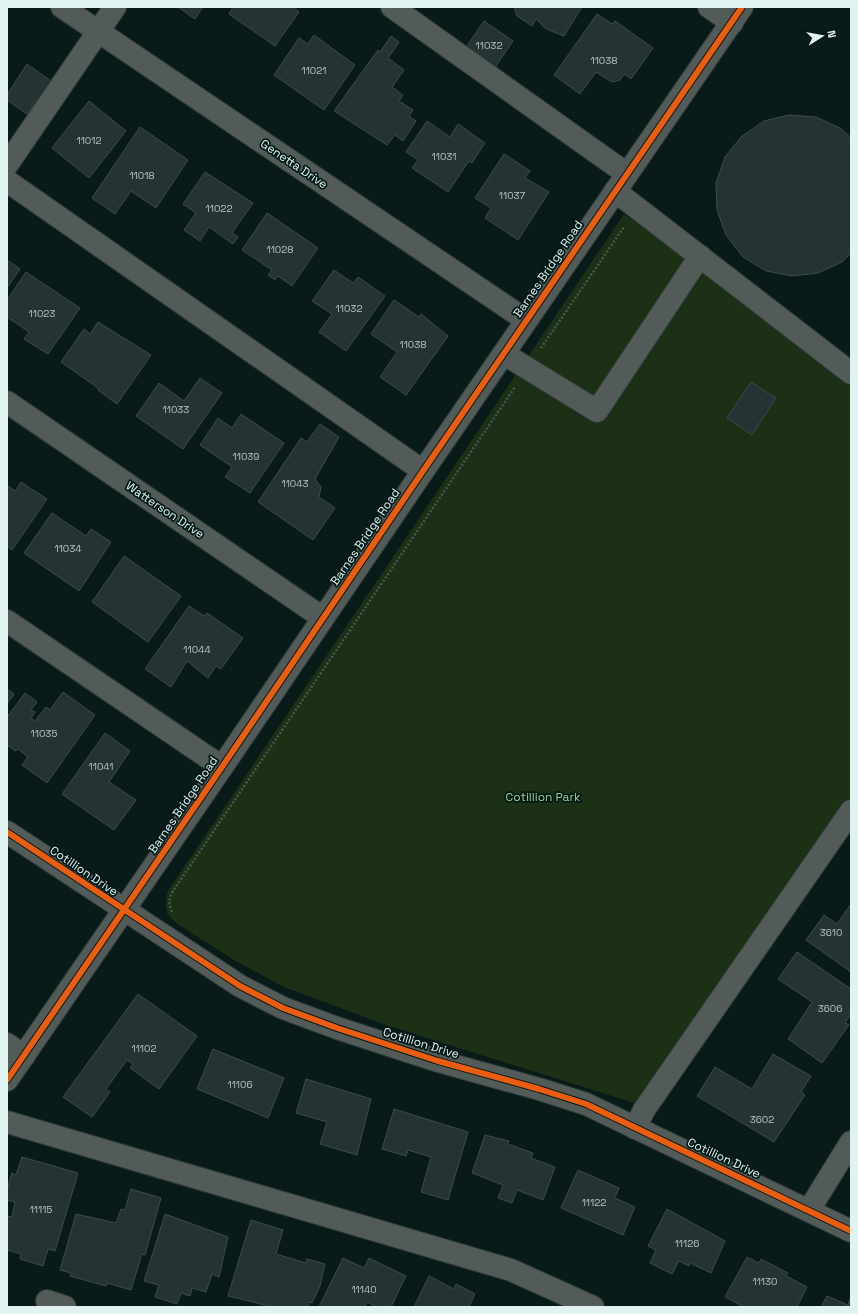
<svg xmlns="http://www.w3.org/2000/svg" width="858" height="1314" font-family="'Space Grotesk',sans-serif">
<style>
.green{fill:#1b3015}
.building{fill:#253334;stroke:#3c4b4b}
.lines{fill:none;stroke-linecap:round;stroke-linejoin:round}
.minor-casing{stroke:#293836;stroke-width:24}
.path{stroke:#4a5653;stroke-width:2.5;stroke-dasharray:2 2;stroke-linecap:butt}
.minor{stroke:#535b58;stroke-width:22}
.cycleway-casing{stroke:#001916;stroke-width:8}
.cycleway{stroke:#e95d12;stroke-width:6}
.labels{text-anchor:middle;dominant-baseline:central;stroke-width:3.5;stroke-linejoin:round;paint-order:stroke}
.number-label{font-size:10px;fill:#b2c3c2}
.street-label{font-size:12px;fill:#e1f3f1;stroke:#001916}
.park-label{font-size:12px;fill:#a3cd91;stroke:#001916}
</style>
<rect width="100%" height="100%" fill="#091b19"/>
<path class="green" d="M624,214L851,374V799L647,1107L389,1026L284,987L234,960L179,925L169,916L166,908V900L168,891Z"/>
<g class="building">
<path d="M178,7H203L195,19Z"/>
<path d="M233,7H293L299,12L275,46L229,14Z"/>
<path d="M514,7H582L564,36L546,29L536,19L532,26L517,16Z"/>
<path d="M597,14L612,24L615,21L653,48L631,79L624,74L620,80L612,82L596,72L580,94L554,75Z"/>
<path d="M484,21L513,41L494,69L465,49Z"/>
<path d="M314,35L355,65L324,110L274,75L299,38L308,44Z"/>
<path d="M391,36L399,42L388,58L404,70L392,87L403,95L399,101L413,110L409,116L416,121L403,141L395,135L387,145L334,111L378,50L380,52Z"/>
<path d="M27,64L51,81L27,114L7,100V95Z"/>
<path d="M89,101L126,131L89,178L52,148Z"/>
<path d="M789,115L816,117L840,128L851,138V253L842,262L818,273L792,276L766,271L743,257L726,235L717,210L716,183L725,157L742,136L764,121Z"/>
<path d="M427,121L450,137L458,124L485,143L472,163L469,161L448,192L412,168L418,160L406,152Z"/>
<path d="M140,127L188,160L156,208L131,191L115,214L92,198Z"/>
<path d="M504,154L530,171L525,178L549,192L518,240L485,218L491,208L475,198Z"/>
<path d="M205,172L253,203L232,233L238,237L233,244L209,227L200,241L184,230L196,213L183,204Z"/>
<path d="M267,213L318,248L292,286L278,276L275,280L268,275L272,270L242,250Z"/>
<path d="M7,260L20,269L7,288Z"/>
<path d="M334,270L353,283L358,277L385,296L346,351L319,332L332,314L312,301Z"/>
<path d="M26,272L80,308L48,354L24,339L29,332L7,317V300Z"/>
<path d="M394,300L419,317L421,314L448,336L406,395L380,377L397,352L371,334Z"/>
<path d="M98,322L151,355L117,404L99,391L98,388L61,362L84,329L90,334Z"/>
<path d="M200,378L222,393L183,449L136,416L159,383L184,401Z"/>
<path d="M751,382L776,398L752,435L727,418Z"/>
<path d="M241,414L284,443L250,493L225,477L232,467L200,445L218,418L232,428Z"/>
<path d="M320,424L339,437L315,479L321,487L319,497L335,508L313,540L258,502L301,438L307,442Z"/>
<path d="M21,482L47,499L12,550L7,546V485L15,491Z"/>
<path d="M52,513L86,536L91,529L111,542L79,591L24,553Z"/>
<path d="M124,556L181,596L148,642L92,602Z"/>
<path d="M189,606L204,616L207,613L243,638L221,669L216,666L208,678L187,661L171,687L145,669Z"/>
<path d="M7,689L14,694L7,704Z"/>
<path d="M63,692L95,715L47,783L22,765L28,757L18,749L15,751L7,745V717L25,693L37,702L31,710L35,712L31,718L35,721L46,707L50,710Z"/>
<path d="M105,733L130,751L109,782L136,800L114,830L62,794Z"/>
<path d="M851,904V972L806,940L824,915L837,924Z"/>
<path d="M797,952L851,989V1014L845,1023L849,1025L822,1063L788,1039L812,1002L778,979Z"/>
<path d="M138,994L197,1036L159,1089L130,1068L133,1064L127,1060L106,1089L110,1092L92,1117L63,1097Z"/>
<path d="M213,1049L284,1078L268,1118L197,1089Z"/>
<path d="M773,1054L811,1076L801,1092L805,1095L774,1142L697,1096L715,1067L752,1089Z"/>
<path d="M306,1079L371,1099L357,1155L320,1144L327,1122L296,1113Z"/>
<path d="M394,1109L468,1132L448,1200L421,1192L431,1157L408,1150L406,1156L382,1149Z"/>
<path d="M485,1135L509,1141L508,1144L533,1153L531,1158L555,1167L543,1200L517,1190L512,1203L498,1198L503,1185L472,1173Z"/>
<path d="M22,1157L78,1173L55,1251L48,1249L43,1266L20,1259L21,1254L7,1250V1216L12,1217L15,1202L7,1200V1190L12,1173L16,1175Z"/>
<path d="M578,1170L619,1188L615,1198L635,1207L623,1235L561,1208Z"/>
<path d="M131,1189L161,1198L145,1255L142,1254L131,1290L107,1283L106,1286L70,1276L71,1273L60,1270L76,1214L116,1223L121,1209L125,1210Z"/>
<path d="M667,1209L725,1241L711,1273L690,1263L689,1266L679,1261L672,1274L650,1263L656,1250L648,1246Z"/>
<path d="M165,1214L228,1237L219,1277L212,1274L206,1292L192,1288L190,1296L181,1293L177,1304L155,1297L159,1285L144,1281Z"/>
<path d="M251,1220L283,1230L276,1254L306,1263L307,1259L325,1264L320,1286L312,1303L309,1302L308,1307H273L228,1296Z"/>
<path d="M747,1257L759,1263L761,1259L788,1273L786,1276L807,1287L797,1307H744L725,1297Z"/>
<path d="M343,1258L364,1268L369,1258L406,1276L391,1307H377L367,1302L364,1307H319Z"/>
<path d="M429,1276L454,1289L456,1284L475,1294L469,1307H414Z"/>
<path d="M827,1296L848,1305L850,1299L851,1307H821Z"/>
</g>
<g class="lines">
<g class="minor-casing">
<g id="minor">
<path d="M62,7L526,320"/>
<path d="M392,7L627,174"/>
<path d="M709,7L732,23"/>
<path d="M7,165L115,7"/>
<path d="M7,181L423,471"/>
<path d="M615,191L851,373"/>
<path d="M504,354L597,411L700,256"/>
<path d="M7,402L323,618"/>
<path d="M7,621L222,767"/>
<path d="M7,832L240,986L283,1008L337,1028L438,1061L539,1089L586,1104L851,1231"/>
<path d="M7,1044L24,1056"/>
<path d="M7,1080L222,767L423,471L742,7"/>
<path d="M7,1122L511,1270L593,1307"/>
<path d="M635,1128L644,1110L851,811"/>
<path d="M809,1210L851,1142"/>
<path d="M47,1301L65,1307"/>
</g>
</g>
<g class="path">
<path d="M541,348L624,227"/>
<path d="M172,912C168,903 169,899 173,891L515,387"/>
</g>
<use href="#minor" class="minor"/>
<g class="cycleway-casing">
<g id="cycleway">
<path d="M7,832L240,986L283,1008L337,1028L438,1061L539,1089L586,1104L851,1231"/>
<path d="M7,1080L222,767L423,471L742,7"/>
</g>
</g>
<use href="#cycleway" class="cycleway"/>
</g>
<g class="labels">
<g class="number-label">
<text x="489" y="45">11032</text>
<text x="604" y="60">11038</text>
<text x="314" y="70">11021</text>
<text x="89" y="140">11012</text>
<text x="444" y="156">11031</text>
<text x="142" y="175">11018</text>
<text x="512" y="195">11037</text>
<text x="219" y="208">11022</text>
<text x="280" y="249">11028</text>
<text x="349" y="308">11032</text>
<text x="42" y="313">11023</text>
<text x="413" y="344">11038</text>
<text x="176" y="409">11033</text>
<text x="246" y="456">11039</text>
<text x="295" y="483">11043</text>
<text x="68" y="548">11034</text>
<text x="197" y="649">11044</text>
<text x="44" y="733">11035</text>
<text x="101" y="766">11041</text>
<text x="831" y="932">3610</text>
<text x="830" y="1008">3606</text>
<text x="144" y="1048">11102</text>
<text x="240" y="1084">11106</text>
<text x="762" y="1119">3602</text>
<text x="594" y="1202">11122</text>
<text x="41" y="1209">11115</text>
<text x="687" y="1243">11126</text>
<text x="765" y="1281">11130</text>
<text x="364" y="1289">11140</text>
</g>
<g class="street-label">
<text transform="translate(294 164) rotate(34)">Genetta Drive</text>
<text transform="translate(548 269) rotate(-56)">Barnes Bridge Road</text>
<text transform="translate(165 510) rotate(34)">Watterson Drive</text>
<text transform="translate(365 537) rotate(-56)">Barnes Bridge Road</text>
<text transform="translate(183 805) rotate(-56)">Barnes Bridge Road</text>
<text transform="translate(84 871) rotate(34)">Cotillion Drive</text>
<text transform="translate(421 1043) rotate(17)">Cotillion Drive</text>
<text transform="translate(724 1158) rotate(25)">Cotillion Drive</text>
</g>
<g class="park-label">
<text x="543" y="797">Cotillion Park</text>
</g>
</g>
<rect width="858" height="1314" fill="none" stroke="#e1f3f1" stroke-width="16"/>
<g transform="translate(822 36) rotate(79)" stroke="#001916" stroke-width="3" paint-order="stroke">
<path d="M0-3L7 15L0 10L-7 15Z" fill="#e1f3f1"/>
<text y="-6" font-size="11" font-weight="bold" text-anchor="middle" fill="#e1f3f1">N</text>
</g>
</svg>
